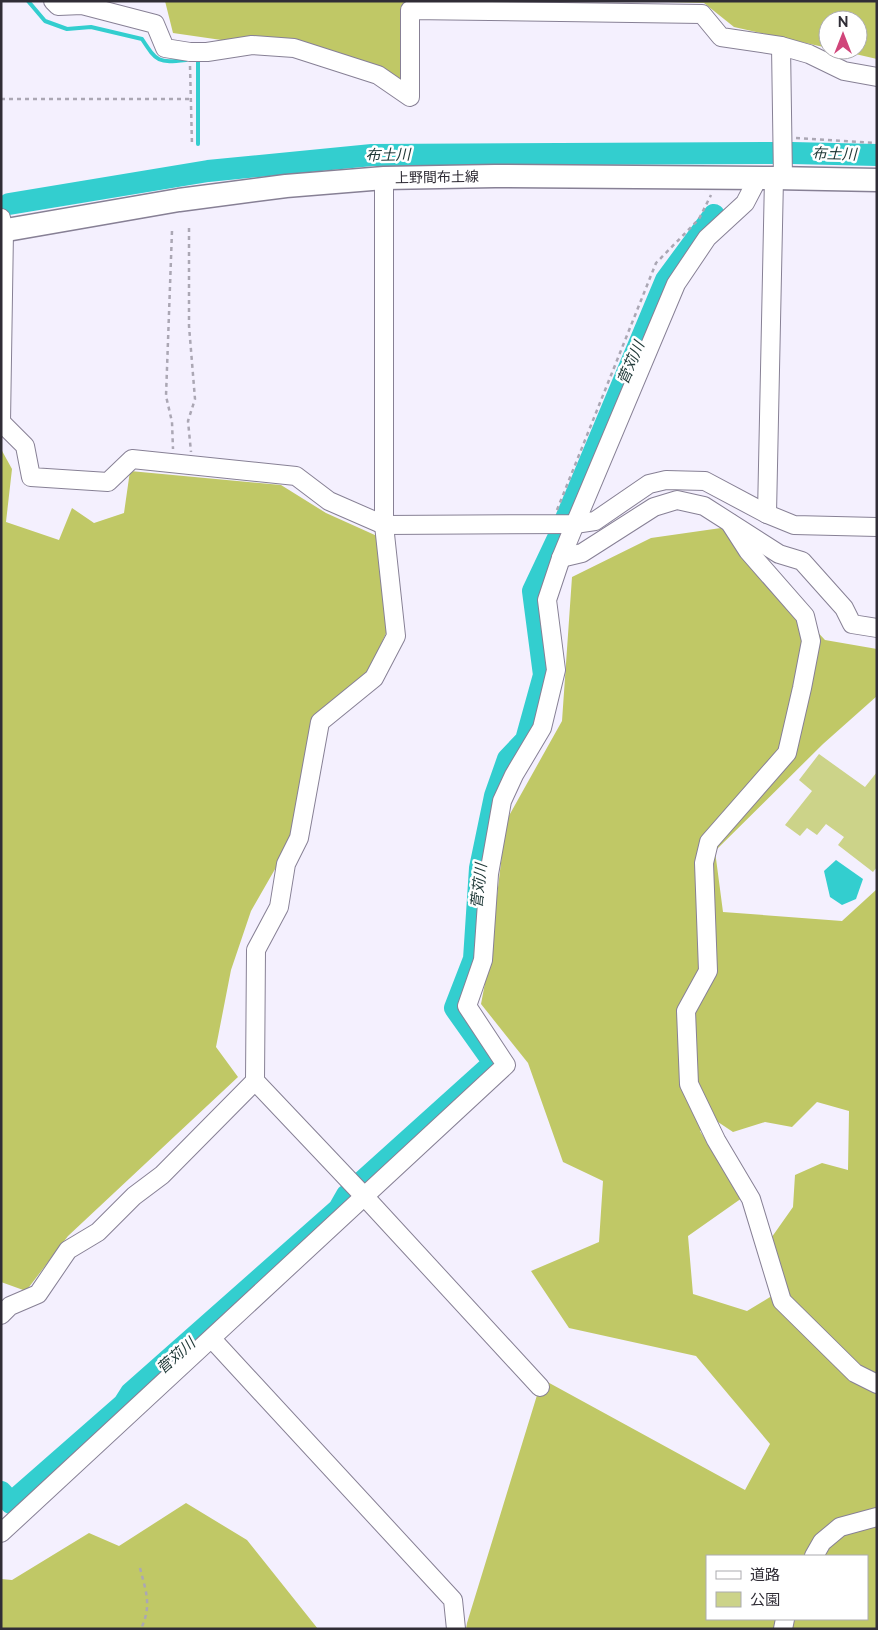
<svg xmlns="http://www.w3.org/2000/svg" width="878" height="1630" font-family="Raleway,'Noto Sans JP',sans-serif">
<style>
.green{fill:#ccd389}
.forest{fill:#c0c866;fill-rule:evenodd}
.water{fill:#33cecf}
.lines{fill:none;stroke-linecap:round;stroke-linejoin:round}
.stream{stroke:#33cecf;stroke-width:4}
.river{stroke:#33cecf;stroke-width:22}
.minor-casing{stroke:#878095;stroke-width:20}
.major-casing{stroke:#878095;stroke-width:25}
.path{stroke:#aba7b4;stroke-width:2.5;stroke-dasharray:4 4;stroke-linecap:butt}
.minor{stroke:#fff;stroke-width:18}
.major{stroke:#fff;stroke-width:22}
.labels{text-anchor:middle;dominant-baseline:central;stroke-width:5;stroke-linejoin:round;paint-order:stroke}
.street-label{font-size:14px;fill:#302d36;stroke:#fff}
.water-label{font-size:15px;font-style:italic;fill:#223b3a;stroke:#fff}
</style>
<rect width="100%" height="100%" fill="#f4f0fe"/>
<path class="green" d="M819,754L865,787L877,772V867L873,872L838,845L844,837L826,824L817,835L807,828L800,836L785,825L812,791L799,780Z"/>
<g class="forest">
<path d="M165,1H420V5L406,86L353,59L173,33Z"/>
<path d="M632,1H877V59L838,50H858V20H828V48L734,27L704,3Z"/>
<path d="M1,449L12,469L6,522L59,540L72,508L94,523L124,513L130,471L281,485L326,513L377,536L387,631L368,673L312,717L294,836L251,911L231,970L216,1047L238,1077L68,1236L26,1291L1,1282Z"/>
<path d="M721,528L825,640L877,649V696L823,744L715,851L723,912L842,921L877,889V1629H466L467,1623L542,1379L745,1490L770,1444L696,1356L569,1328L531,1271L599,1242L603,1181L563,1162L528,1063L481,1004L489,962L506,821L562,721L572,577L651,538ZM817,1102L849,1111L848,1170L822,1163L795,1175L793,1207L762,1251L775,1294L747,1311L693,1294L688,1236L742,1198L700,1131L715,1120L733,1132L765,1122L792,1127ZM707,1556H867V1619H707Z"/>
<path d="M186,1503L247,1540L318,1629H1V1579L12,1580L89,1533L119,1546Z"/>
</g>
<path class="water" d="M836,860L863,879L856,899L842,905L830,897L824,871Z"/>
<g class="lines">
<g class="stream">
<path d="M28,1L45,21L67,29L91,27L142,39C157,62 158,63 186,60"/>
<path d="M198,144V59"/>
</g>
<g class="river">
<path d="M792,153L877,155"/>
<path d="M9,204L208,171L372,155L772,153"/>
<path d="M565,521L666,280L714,215"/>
<path d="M363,1181L494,1063L455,1008L474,959L480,868L495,796L508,759L526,740L544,675L533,591L559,536"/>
<path d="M1,1492L11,1503L124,1404L131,1393L339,1209L347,1195"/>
</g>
<g class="minor-casing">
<g id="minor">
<path d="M53,1L58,6L82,5L155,24L165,48L190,52H207L252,45L294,48L378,75L410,97V10L702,14L721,37L781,46L809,54L844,71L877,77"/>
<path d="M781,46L783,179"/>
<path d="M384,178V525L396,636L374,678L320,722L299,838L286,864L279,907L256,950L255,1081L364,1196L540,1387"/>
<path d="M1,218L4,231L1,422"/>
<path d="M1,422L25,446L31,477L108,482L132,459L296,476L329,501L384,525L575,524L595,521L649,484L666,480L705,481L767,514L794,525L877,527"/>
<path d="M767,514L774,178"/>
<path d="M730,523L748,551L805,616L811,641L802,688L787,753L709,842L704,863L708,971L686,1011L689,1084L716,1140L751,1199L782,1301L855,1373L877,1384"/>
<path d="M561,558L582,553L654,507L677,500L704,506L779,554L802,561L844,608L852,624L877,628"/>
<path d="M1,1315L10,1306L38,1294L68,1250L98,1232L134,1196L162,1175L255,1081"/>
<path d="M212,1339L453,1600L456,1629"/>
<path d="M1,1533L506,1065L467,1006L483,960L489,874L502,801L514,775L542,728L556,670L547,600L561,558L575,524L676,284L707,238L745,203L758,178"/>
<path d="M814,1556L822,1542L840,1527L877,1517"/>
<path d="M783,1629L785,1619"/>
</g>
</g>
<g class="major-casing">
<path id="major" d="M1,231L179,200L286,186L384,178L495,176L774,178L877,180"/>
</g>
<g class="path">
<path d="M190,66L192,145"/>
<path d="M1,99H191"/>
<path d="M796,138L877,143"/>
<path d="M189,228V326L195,399L188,421L191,452"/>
<path d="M172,231L166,396L172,422L173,449"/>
<path d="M557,510L656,263L699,219L711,195"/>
<path d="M140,1568C146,1592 152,1605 141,1629"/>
</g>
<use href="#minor" class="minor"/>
<use href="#major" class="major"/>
</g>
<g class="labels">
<g class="street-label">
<text transform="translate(437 177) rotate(-1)">上野間布土線</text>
</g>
<g class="water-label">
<text transform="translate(834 154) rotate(1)">布土川</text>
<text transform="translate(388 155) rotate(-1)">布土川</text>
<text transform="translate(631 363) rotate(-67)">菅苅川</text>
<text transform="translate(479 886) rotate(-84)">菅苅川</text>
<text transform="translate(176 1356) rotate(-42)">菅苅川</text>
</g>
</g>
<rect width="878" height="1630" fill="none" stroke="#302d36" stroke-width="5"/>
<rect x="706" y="1555" width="162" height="65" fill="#ffffff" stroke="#acabaf"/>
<rect x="716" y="1571" width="25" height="8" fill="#ffffff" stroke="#acabaf"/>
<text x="750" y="1580" font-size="15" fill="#302d36">道路</text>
<rect x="716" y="1592" width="25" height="15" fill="#ccd389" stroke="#acabaf"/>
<text x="750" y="1605" font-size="15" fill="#302d36">公園</text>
<g transform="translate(843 35)"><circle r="24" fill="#ffffff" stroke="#acabaf"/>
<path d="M0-4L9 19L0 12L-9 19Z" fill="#d0457a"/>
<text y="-8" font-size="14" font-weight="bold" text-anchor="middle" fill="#302d36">N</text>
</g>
</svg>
